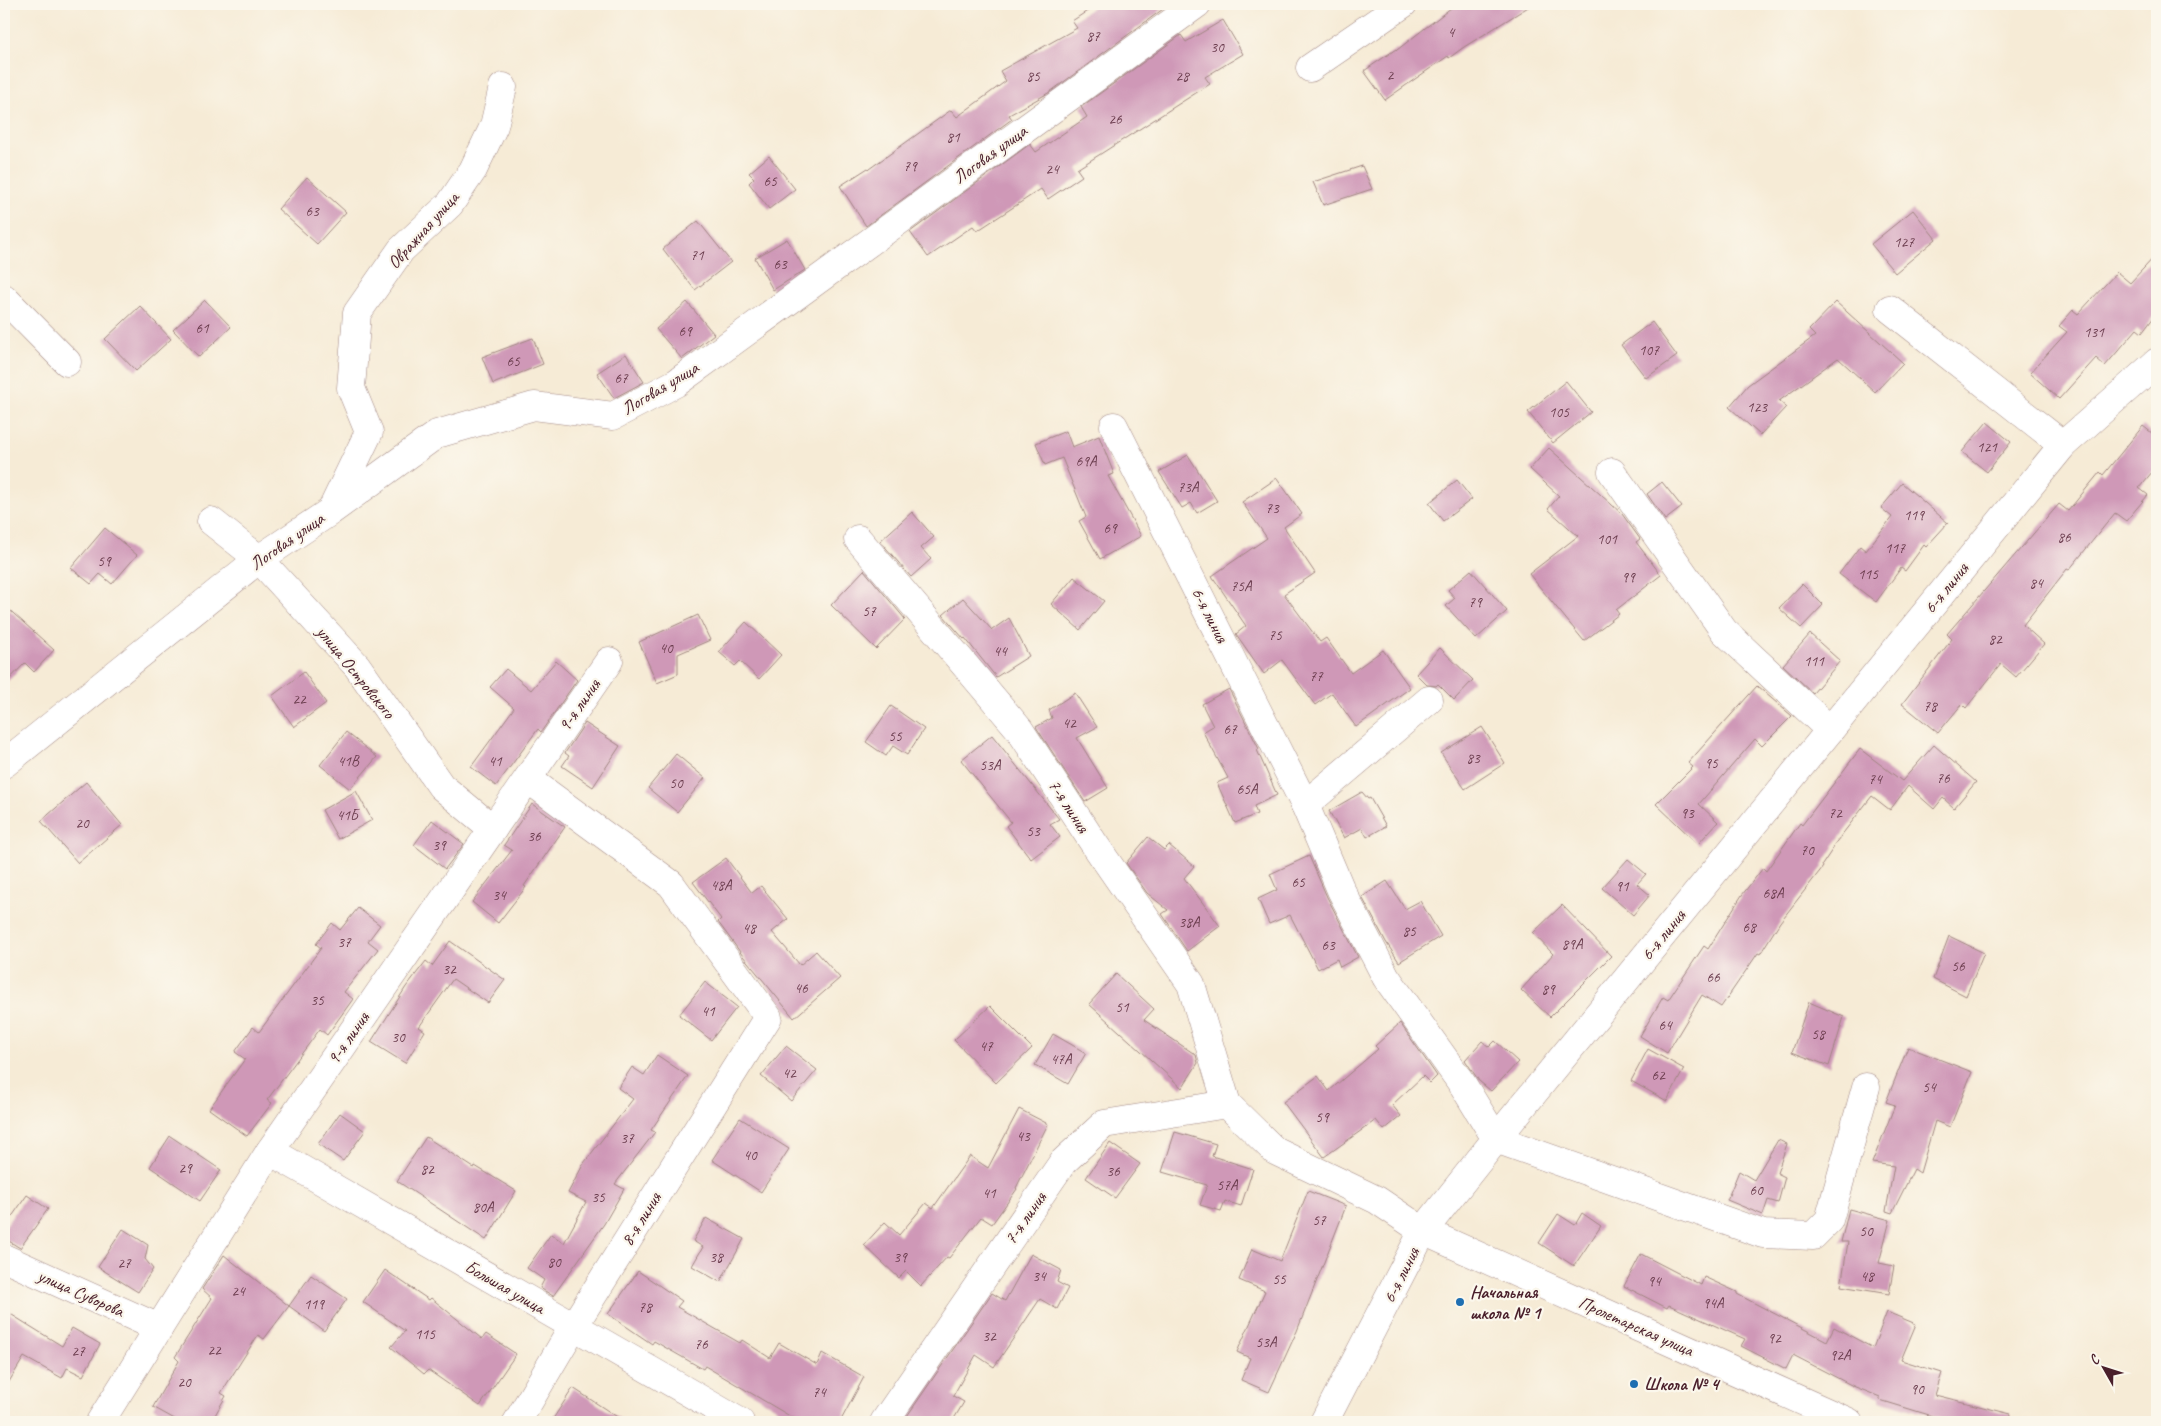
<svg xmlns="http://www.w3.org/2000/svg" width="2161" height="1426" font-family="Caveat,sans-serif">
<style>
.building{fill:#cf98b7}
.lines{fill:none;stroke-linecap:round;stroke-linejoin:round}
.minor-casing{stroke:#a08580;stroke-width:29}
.minor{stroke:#fff;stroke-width:28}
.poi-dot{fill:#1f6fb2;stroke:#fbf7ec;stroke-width:2}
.labels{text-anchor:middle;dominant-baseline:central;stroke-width:4.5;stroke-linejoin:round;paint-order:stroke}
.number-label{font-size:15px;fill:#6b3d4e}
.street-label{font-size:18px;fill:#4a1f2b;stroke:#fbf7ec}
.poi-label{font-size:18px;font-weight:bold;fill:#4a1f2b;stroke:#fbf7ec;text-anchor:start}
</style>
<rect width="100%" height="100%" fill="#fbf7ec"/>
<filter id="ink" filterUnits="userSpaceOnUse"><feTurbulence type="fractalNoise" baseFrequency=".02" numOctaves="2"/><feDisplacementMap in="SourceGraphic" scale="10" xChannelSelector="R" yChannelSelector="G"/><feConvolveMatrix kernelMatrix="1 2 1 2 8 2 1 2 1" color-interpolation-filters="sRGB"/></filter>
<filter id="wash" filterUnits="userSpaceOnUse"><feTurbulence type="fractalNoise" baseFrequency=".0096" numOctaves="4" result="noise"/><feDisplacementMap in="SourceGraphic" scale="20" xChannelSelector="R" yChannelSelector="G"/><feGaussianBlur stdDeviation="1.12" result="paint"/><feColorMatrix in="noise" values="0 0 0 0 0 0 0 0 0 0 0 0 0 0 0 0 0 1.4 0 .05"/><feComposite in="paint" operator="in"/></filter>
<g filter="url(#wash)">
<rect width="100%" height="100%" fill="#f6ebd6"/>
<g id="blocks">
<g class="building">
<path d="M1098,4H1160L1163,9L1050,92L1009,115L1012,119L866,226L840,186L868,168L869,169L951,110L957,117L1006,81L1000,71L1077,28L1072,21Z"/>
<path d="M1456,4H1533L1464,47L1449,58L1448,56L1385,100L1364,71L1396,49L1397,50Z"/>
<path d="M1223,20L1243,54L1205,77L1210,84L1077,169L1082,176L1048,199L1041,189L977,231L973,226L928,257L910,232L1030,144L1036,152L1087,117L1081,107L1181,35L1186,42Z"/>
<path d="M769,156L795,189L769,209L749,183L754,178L749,173Z"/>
<path d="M1362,166L1372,189L1323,205L1313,182Z"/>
<path d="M307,177L346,212L317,244L278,209Z"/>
<path d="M1913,210L1936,239L1895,273L1871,244Z"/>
<path d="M698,221L731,262L695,290L663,249Z"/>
<path d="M787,239L805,270L773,290L755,258Z"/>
<path d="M2157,254V313L2142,333L2137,329L2105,366L2096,358L2059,399L2030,373L2067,332L2059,326L2073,310L2078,314L2117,272L2130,283Z"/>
<path d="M205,300L231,327L199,357L173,330Z"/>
<path d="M687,302L714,334L682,359L656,329Z"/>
<path d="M1836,302L1903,363L1875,392L1838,358L1779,401L1786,407L1760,435L1729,407L1748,385L1815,336L1809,330Z"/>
<path d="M140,306L171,339L136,371L105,339Z"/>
<path d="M1652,322L1677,356L1646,378L1621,345Z"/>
<path d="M533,338L543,364L493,384L482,357Z"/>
<path d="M626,354L644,382L614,398L597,373Z"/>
<path d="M1566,381L1591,412L1553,443L1528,412Z"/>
<path d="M1987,422L2011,442L1987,472L1962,452Z"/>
<path d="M2143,426L2157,437V466L2139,488L2148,495L2126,521L2115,513L2069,570L2067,569L2023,625L2044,644L2016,677L2001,664L1966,708L1962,704L1938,733L1902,704L1952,639L1947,634L2059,504L2068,511L2100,472L2103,475Z"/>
<path d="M1066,431L1072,447L1099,436L1114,474L1108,476L1141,536L1100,559L1079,521L1086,517L1062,458L1045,465L1036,443Z"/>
<path d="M1549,448L1622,514L1640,539L1636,542L1661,575L1616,610L1619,614L1584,641L1529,574L1578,536L1548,509L1559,496L1530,469Z"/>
<path d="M1188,455L1217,501L1197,513L1191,503L1182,508L1159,472Z"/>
<path d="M1277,478L1302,514L1284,527L1315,573L1284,594L1320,642L1326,638L1351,673L1383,650L1410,688L1356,727L1332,693L1315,705L1282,660L1264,674L1236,634L1246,626L1212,576L1267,538L1242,502Z"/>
<path d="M1457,480L1472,499L1443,521L1429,503Z"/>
<path d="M1662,482L1682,507L1665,520L1647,494Z"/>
<path d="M1902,483L1948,523L1926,547L1924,545L1905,571L1901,568L1876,602L1839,574L1860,546L1866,551L1892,517L1881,508Z"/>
<path d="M912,512L934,537L921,548L931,559L911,577L880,541Z"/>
<path d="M105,528L137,555L112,584L100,574L91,584L71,568Z"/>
<path d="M864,570L905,619L876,649L831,605Z"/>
<path d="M1471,570L1507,611L1476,639L1446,606L1455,598L1448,590Z"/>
<path d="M1074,577L1104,601L1080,630L1051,604Z"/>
<path d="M1802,584L1823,605L1801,628L1779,608Z"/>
<path d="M963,598L992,630L1009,618L1029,656L996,677L965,638L964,639L943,615Z"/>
<path d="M4,605L54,650L34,672L25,663L4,685Z"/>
<path d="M698,615L710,640L678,654V674L657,683L639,642Z"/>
<path d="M746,622L781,655L759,679L740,661L735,666L719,652Z"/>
<path d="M1810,634L1840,661L1813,693L1783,665Z"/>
<path d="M1440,648L1473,680L1454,700L1438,684L1436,686L1427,685L1416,674Z"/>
<path d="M556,661L577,680L541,732L538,729L496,786L471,767L514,708L490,687L506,669L531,690Z"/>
<path d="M304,672L326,703L294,727L272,696Z"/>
<path d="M1757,686L1792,716L1762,746L1755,739L1699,804L1718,822L1698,844L1656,804L1693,767L1688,763Z"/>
<path d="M1229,689L1259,749L1257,750L1277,795L1254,806L1257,814L1235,823L1217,783L1228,778L1203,732L1213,726L1202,704Z"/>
<path d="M1075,693L1097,727L1077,738L1108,788L1085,802L1036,727L1052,718L1049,710Z"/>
<path d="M891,706L924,729L907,755L893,746L886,756L866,742Z"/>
<path d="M585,723L620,746L593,787L562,766L569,756L565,753Z"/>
<path d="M1482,727L1505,763L1465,789L1441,753Z"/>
<path d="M346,732L377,757L350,789L320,765Z"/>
<path d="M992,735L1059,819L1050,824L1060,837L1031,859L1006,826L1011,822L961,760Z"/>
<path d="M1934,745L1976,782L1954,808L1943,798L1934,809L1908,786L1890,810L1872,796L1833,846L1834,847L1822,865L1823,867L1780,922L1760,954L1758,953L1721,1007L1702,995L1667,1053L1640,1036L1663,997L1668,1000L1704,946L1708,949L1742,895L1763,868L1766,871L1800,823L1802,825L1860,749L1902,781Z"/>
<path d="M676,754L705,778L677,812L648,788Z"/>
<path d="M86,782L122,825L78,863L41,821Z"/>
<path d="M356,791L372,820L338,839L322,810Z"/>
<path d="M1362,792L1368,799L1370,798L1386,826L1367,837L1362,828L1344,838L1329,811Z"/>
<path d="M532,804L565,827L524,886L526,887L498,923L472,902L512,850L504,845Z"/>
<path d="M432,820L464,844L445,869L414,845Z"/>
<path d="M1148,837L1164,850L1169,845L1194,866L1184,878L1220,926L1187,951L1162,914L1168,910L1147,893L1126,863Z"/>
<path d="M1309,856L1327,897L1358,957L1340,967L1337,959L1318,969L1290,915L1269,924L1258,899L1277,890L1270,874Z"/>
<path d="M726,858L752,893L761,886L788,919L772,932L800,965L816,951L840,978L794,1018L743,956L718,922L721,919L693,882Z"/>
<path d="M1628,859L1646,874L1637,884L1650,895L1633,915L1602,888Z"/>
<path d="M1387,881L1405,909L1420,901L1441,936L1399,962L1386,942L1362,897Z"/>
<path d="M1562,905L1611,956L1550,1017L1521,990L1553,954L1533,933Z"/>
<path d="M358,908L380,925L368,941L378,949L344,992L353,999L327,1035L320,1029L267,1100L272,1103L247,1136L209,1109L245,1059L235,1052L253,1027L259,1032L321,948L316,944L332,923L340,930Z"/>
<path d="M1949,936L1984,953L1966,996L1933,979Z"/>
<path d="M450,941L505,980L488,1003L453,979L419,1027L425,1031L405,1063L371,1042L406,987L426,961L432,966Z"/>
<path d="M1116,974L1154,1009L1144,1020L1196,1055L1198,1063L1182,1088L1089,1004Z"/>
<path d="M705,982L737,1007L711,1040L679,1015Z"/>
<path d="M1809,1002L1844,1017L1829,1066L1792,1052Z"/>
<path d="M990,1006L1032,1048L996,1083L954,1040Z"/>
<path d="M1400,1023L1437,1076L1430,1083L1423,1076L1392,1105L1401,1116L1384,1130L1376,1120L1324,1157L1283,1102L1318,1076L1329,1091L1378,1049L1375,1046Z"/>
<path d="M1053,1034L1086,1053L1068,1084L1035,1065Z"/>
<path d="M1482,1041L1489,1047L1495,1041L1518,1062L1491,1091L1479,1081L1465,1060Z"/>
<path d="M786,1046L817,1070L791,1101L761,1076Z"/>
<path d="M1908,1047L1972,1072L1950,1127L1935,1121L1920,1173L1914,1169L1892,1213L1886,1211L1894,1166L1872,1163L1895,1105L1886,1102Z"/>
<path d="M1648,1049L1684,1069L1667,1101L1631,1081Z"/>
<path d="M657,1055L688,1076L651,1130L655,1132L615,1184L624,1189L604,1224L553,1296L540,1288L544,1280L527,1268L551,1234L564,1243L586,1202L568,1193L584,1163L633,1099L618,1088L632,1067L644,1075Z"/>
<path d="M1019,1109L1048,1124L1016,1188L1017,1189L992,1224L981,1217L949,1258L947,1257L921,1286L906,1271L899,1278L864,1245L885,1222L899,1235L926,1203L933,1208L970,1156L988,1168Z"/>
<path d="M340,1113L365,1131L343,1161L318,1144Z"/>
<path d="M740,1118L789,1149L761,1192L712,1160Z"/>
<path d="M1175,1132L1216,1144L1212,1156L1253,1169L1241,1206L1225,1201L1221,1211L1200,1205L1207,1185L1162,1172Z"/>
<path d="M170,1136L221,1170L200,1201L150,1167Z"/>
<path d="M426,1137L474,1168L475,1166L516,1191L486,1240L397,1181Z"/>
<path d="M1778,1140L1787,1144L1777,1173L1785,1177L1778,1203L1768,1200L1763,1215L1727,1200L1739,1171L1754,1180Z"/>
<path d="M1110,1143L1140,1164L1115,1198L1086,1178Z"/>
<path d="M1308,1191L1346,1206L1297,1331L1269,1392L1241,1380L1250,1358L1237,1352L1265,1291L1239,1280L1252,1249L1280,1261Z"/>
<path d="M27,1195L48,1209L20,1248L4,1238V1228Z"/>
<path d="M1849,1209L1890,1220L1879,1263L1894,1266L1889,1294L1841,1286L1848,1242H1841Z"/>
<path d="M1582,1213L1601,1226L1574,1266L1539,1243L1558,1214L1575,1225Z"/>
<path d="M706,1218L744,1239L720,1282L692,1266L703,1247L693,1241Z"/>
<path d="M123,1229L148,1245L145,1259L153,1269L138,1292L98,1267Z"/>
<path d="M1031,1254L1061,1270L1057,1282L1068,1288L1057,1309L1040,1299L994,1367L976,1355L953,1396L964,1402L952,1422H903L992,1293L1005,1301Z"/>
<path d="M1641,1254L1701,1285L1704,1277L1737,1292V1294L1827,1341L1834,1327L1873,1348L1887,1312L1916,1324L1901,1360L1942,1373L1935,1395L2011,1414L2010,1422H1952L1880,1400V1397L1853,1386L1793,1355L1786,1369L1741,1346L1745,1339L1669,1305L1667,1308L1624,1286Z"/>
<path d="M224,1255L289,1306L264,1339L258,1335L221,1393L226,1396L211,1422H180L153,1407L179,1361L175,1357L212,1298L202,1289Z"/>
<path d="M385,1270L429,1300L431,1298L482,1339L486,1334L516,1354L480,1406L428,1370L424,1374L391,1347L405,1331L363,1302Z"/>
<path d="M638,1271L682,1301L677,1307L740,1343L742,1340L770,1358L779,1343L817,1365L822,1353L864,1377L840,1422H800L705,1366L703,1369L654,1341L652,1344L608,1314Z"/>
<path d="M311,1275L347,1299L324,1331L289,1306Z"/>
<path d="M4,1310L62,1346L72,1328L100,1344L83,1376L67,1368L62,1378L24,1357L4,1390Z"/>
<path d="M573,1388L625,1422H551Z"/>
</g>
</g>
</g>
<g filter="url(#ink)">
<use href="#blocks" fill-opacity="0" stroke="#a08580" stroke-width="1"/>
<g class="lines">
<g class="minor-casing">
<g id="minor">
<path d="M1310,68L1403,4"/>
<path d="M4,298L67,362"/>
<path d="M1890,309L2063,445"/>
<path d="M1114,426L1305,805L1341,890L1386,977L1463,1085L1496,1139L1763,1234L1813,1236L1829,1220L1866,1087"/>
<path d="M1612,472L1724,631L1830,730"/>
<path d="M332,509L369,432L351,388L357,313L401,250L450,204L473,170L494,126L503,87"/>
<path d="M211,521L259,559L357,666L441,786L493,829"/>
<path d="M858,539L1019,729L1093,842L1191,984L1227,1104L1275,1151L1377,1200L1423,1231L1849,1422"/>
<path d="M4,764L259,559L331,511L437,434L534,406L613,416L676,383L1197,4"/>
<path d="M1305,805L1429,700"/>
<path d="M270,1151L740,1422"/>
<path d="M4,1258L159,1328"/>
<path d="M100,1422L270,1151L609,661"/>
<path d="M517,1422L573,1327L768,1017L671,884L528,779"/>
<path d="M884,1422L1063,1162L1104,1124L1227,1104"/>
<path d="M1324,1422L1423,1231L1496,1139L2063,445L2157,362"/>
</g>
</g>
<use href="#minor" class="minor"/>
</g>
</g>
<g class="poi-dot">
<circle cx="1460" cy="1302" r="5"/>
<circle cx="1634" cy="1384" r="5"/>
</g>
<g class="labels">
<g class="number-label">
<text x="1451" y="32">4</text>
<text x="1093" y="36">87</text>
<text x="1217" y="47">30</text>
<text x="1390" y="75">2</text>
<text x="1033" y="76">85</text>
<text x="1182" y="76">28</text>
<text x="1115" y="119">26</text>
<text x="953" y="137">81</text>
<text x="910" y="166">79</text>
<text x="1052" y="169">24</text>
<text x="770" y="181">65</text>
<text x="312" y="211">63</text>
<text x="1904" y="242">127</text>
<text x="697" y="255">71</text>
<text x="780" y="264">63</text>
<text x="202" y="328">61</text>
<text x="685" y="331">69</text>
<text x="2094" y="332">131</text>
<text x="1649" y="350">107</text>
<text x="513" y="361">65</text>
<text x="621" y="378">67</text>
<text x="1757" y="407">123</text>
<text x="1559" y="412">105</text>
<text x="1987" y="447">121</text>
<text x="1086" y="461">69А</text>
<text x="1188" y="487">73А</text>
<text x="1272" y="508">73</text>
<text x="1914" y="515">119</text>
<text x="1110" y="528">69</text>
<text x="2064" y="537">86</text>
<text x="1607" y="539">101</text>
<text x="1895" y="548">117</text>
<text x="104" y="561">59</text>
<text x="1868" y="574">115</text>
<text x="1628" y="577">99</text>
<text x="2036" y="583">84</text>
<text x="1241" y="586">75А</text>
<text x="1475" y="602">79</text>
<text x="869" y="611">57</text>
<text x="1275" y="635">75</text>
<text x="1995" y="639">82</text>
<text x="666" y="648">40</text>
<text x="1000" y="651">44</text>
<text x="1814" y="661">111</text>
<text x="1316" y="676">77</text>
<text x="299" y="699">22</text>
<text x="1930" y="706">78</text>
<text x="1069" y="723">42</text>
<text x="1230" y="729">67</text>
<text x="895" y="736">55</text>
<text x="1473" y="758">83</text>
<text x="348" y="761">41В</text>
<text x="495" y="761">41</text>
<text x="1711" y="763">95</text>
<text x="990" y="765">53А</text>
<text x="1943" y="778">76</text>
<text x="1875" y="779">74</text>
<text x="676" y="783">50</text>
<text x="1247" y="789">65А</text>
<text x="1687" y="813">93</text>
<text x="1835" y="813">72</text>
<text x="347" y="815">41Б</text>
<text x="82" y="823">20</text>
<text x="1033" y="831">53</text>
<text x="534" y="836">36</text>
<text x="439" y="845">39</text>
<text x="1807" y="850">70</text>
<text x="1298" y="882">65</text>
<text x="721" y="885">48А</text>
<text x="1622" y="886">91</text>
<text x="1773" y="893">68А</text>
<text x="499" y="895">34</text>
<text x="1189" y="922">38А</text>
<text x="1749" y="927">68</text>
<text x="749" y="928">48</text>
<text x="1409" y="931">85</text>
<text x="344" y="942">37</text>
<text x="1572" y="944">89А</text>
<text x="1328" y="945">63</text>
<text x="1958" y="966">56</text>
<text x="449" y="969">32</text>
<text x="1713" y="977">66</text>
<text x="801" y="988">46</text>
<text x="1548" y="989">89</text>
<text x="317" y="1000">35</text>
<text x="1122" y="1007">51</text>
<text x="708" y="1011">41</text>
<text x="1665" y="1025">64</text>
<text x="1818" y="1034">58</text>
<text x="398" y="1037">30</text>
<text x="986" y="1046">47</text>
<text x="1061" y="1059">47А</text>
<text x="789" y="1073">42</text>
<text x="1658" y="1075">62</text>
<text x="1929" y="1087">54</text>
<text x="1322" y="1117">59</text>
<text x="1023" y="1136">43</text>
<text x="627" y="1138">37</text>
<text x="750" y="1155">40</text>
<text x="185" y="1168">29</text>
<text x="427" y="1169">82</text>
<text x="1113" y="1171">36</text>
<text x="1227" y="1185">57А</text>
<text x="1756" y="1190">60</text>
<text x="989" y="1193">41</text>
<text x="598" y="1197">35</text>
<text x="483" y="1207">80А</text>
<text x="1319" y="1220">57</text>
<text x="1866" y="1231">50</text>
<text x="716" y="1257">38</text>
<text x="900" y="1257">39</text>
<text x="554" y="1262">80</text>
<text x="124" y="1263">27</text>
<text x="1039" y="1276">34</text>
<text x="1867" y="1276">48</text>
<text x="1279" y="1279">55</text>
<text x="1654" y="1281">94</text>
<text x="238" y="1291">24</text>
<text x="1713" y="1303">94А</text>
<text x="314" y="1304">119</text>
<text x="645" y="1307">78</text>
<text x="425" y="1334">115</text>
<text x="989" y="1336">32</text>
<text x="1774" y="1338">92</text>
<text x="1266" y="1342">53А</text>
<text x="701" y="1344">76</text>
<text x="214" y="1350">22</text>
<text x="78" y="1351">27</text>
<text x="1840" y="1355">92А</text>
<text x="184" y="1382">20</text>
<text x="1917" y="1389">90</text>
<text x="819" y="1392">74</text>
</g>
<g class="street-label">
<text transform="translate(990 154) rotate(-36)">Логовая улица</text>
<text transform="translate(423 230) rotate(-48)">Овражная улица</text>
<text transform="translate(660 388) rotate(-31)">Логовая улица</text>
<text transform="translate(287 541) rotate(-35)">Логовая улица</text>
<text transform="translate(1946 588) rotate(-51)">6-я линия</text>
<text transform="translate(1210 615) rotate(63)">6-я линия</text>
<text transform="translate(356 672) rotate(51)">улица Островского</text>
<text transform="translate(579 705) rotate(-55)">9-я линия</text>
<text transform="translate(1069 806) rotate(57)">7-я линия</text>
<text transform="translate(1663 935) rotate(-51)">6-я линия</text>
<text transform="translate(348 1038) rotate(-55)">9-я линия</text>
<text transform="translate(1025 1218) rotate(-55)">7-я линия</text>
<text transform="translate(641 1219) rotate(-58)">8-я линия</text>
<text transform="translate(1401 1275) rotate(-63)">6-я линия</text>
<text transform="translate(505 1287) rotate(30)">Большая улица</text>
<text transform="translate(81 1293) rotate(24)">улица Суворова</text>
<text transform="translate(1636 1326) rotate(24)">Пролетарская улица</text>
</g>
<g class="poi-label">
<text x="1470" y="1292">Начальная<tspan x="1470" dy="21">школа № 1</tspan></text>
<text x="1644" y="1384">Школа № 4</text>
</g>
</g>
<rect width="2161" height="1426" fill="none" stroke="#fbf7ec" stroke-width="20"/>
<g transform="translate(2104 1368) rotate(309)" stroke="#fbf7ec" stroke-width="4" paint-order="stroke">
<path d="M0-4L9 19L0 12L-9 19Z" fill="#4a1f2b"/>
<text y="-8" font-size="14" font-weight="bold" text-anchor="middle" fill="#4a1f2b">С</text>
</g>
</svg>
